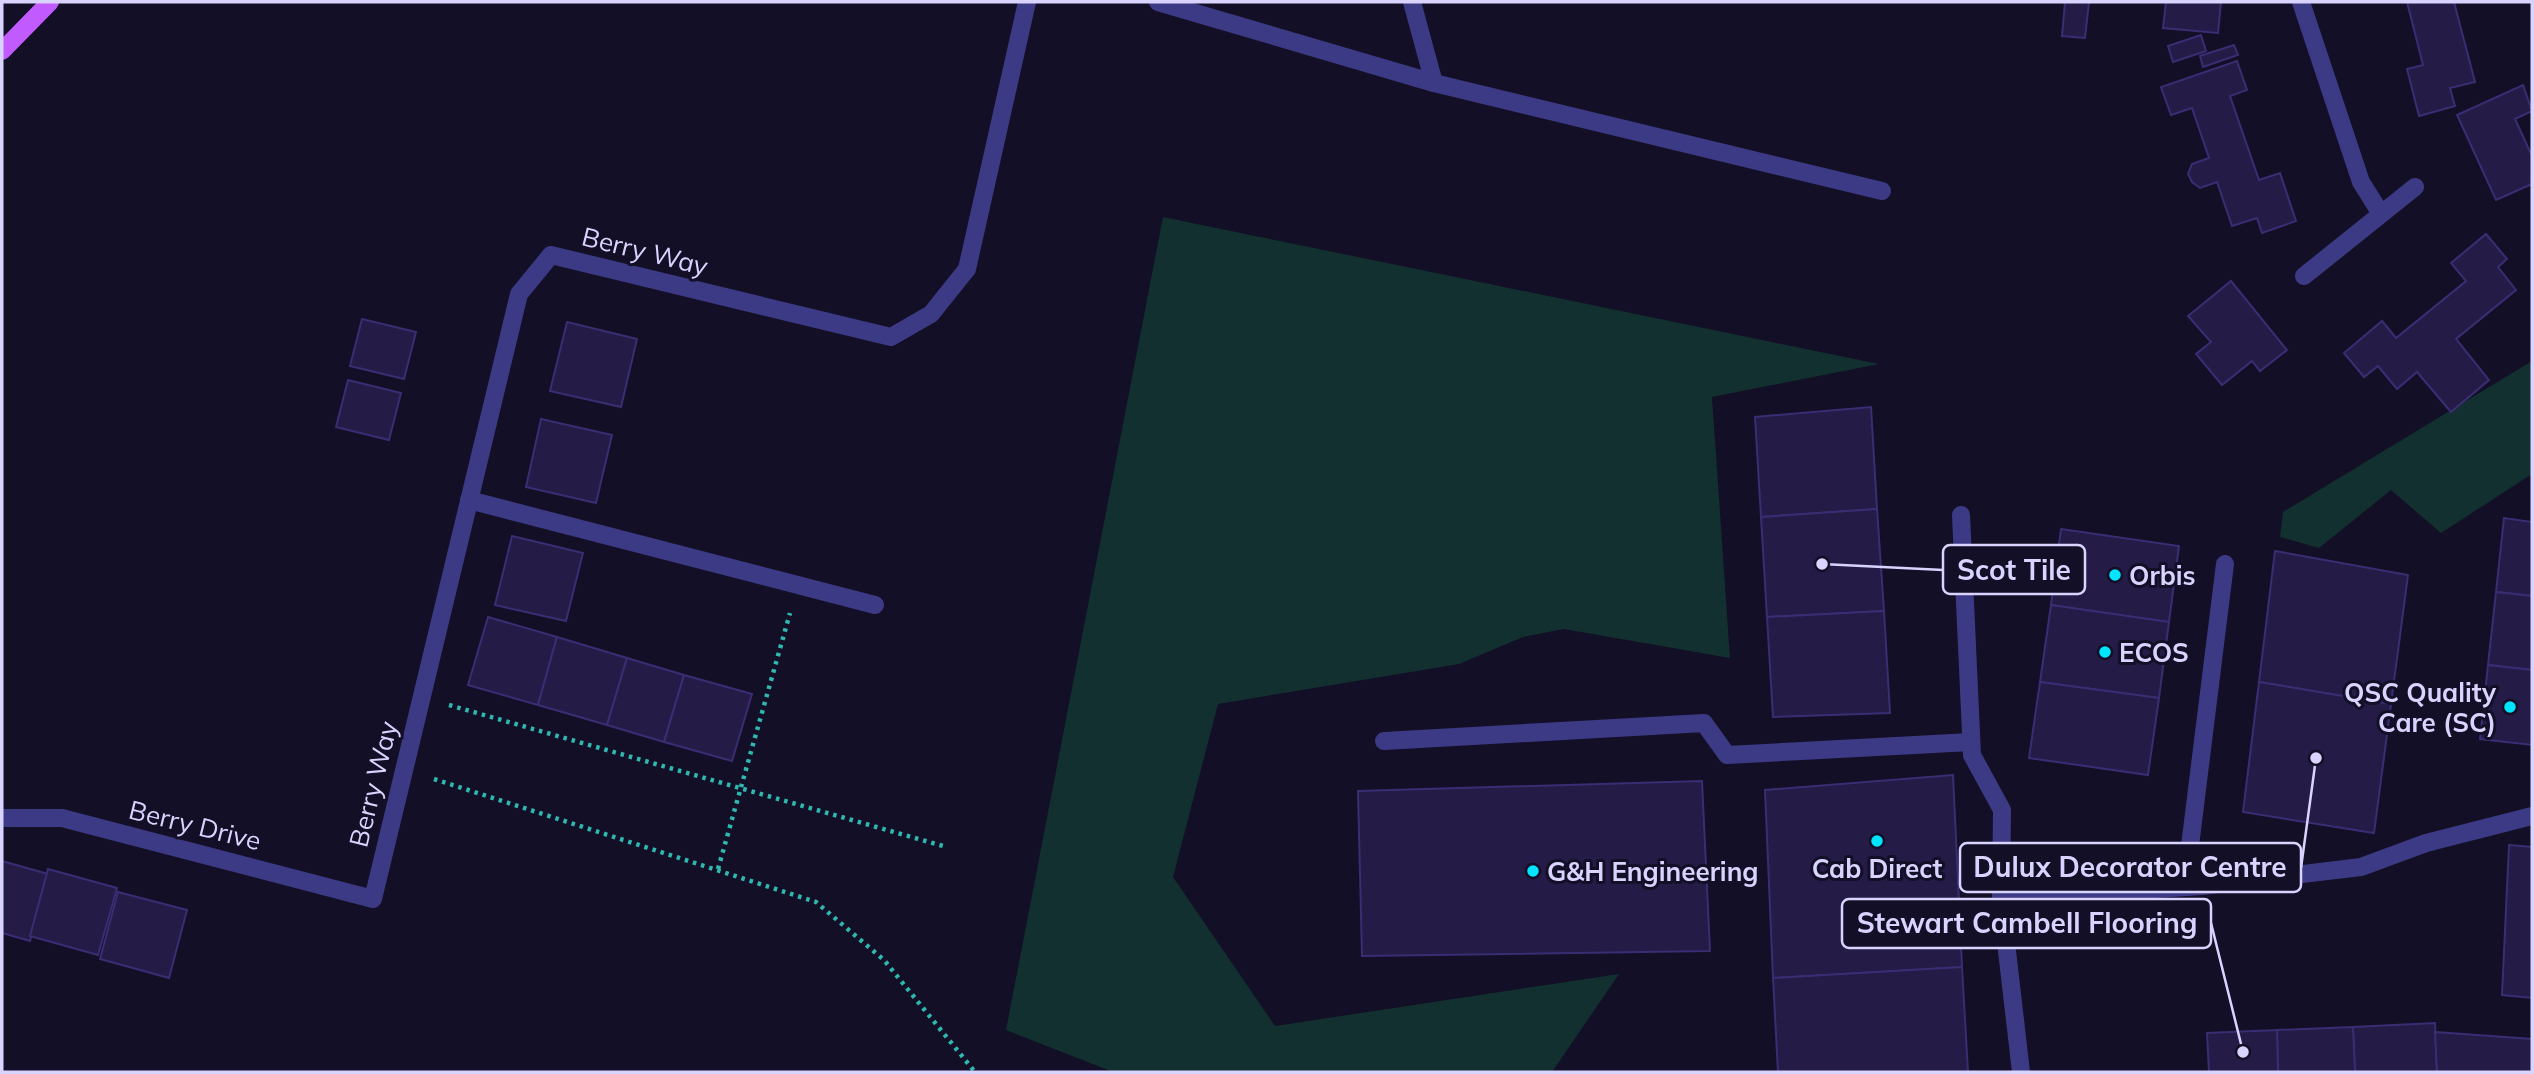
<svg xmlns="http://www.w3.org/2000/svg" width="2534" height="1074" font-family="Mulish,sans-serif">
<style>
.green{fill:#12302f}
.building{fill:#241b47;stroke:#3b2d73;stroke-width:2}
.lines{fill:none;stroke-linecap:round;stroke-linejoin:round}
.path{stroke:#2fb8b0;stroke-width:4.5;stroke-dasharray:3.5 5;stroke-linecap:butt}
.lane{stroke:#3d3a85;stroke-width:18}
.street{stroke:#3d3a85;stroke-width:18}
.primary{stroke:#c25bff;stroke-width:18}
.poi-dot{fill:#00e5ff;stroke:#130f26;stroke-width:2.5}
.labels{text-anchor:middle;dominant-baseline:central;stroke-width:6;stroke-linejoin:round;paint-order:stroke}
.street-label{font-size:26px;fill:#d9d4ff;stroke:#130f26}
.poi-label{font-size:26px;font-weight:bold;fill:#d9d4ff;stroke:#130f26;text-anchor:start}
.leader{fill:none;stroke:#d9d4ff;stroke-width:2.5}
.callout-dot{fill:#d9d4ff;stroke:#130f26;stroke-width:2.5}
.callout{fill:#130f26;stroke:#d9d4ff;stroke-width:2.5}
.callout-label{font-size:28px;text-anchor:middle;font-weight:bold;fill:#d9d4ff}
</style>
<rect width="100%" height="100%" fill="#130f26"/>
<g class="green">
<path d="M1163,217L1879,364L1712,397L1730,658L1564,629L1523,637L1459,664L1218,704L1173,877L1275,1026L1619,974L1552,1072H1113L1006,1030Z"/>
<path d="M2532,361V474L2441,533L2391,490L2319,548L2280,537L2283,512Z"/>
</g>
<g class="building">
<path d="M2065,2H2089L2085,38L2062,36Z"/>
<path d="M2166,2H2221L2218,33L2163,28Z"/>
<path d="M2407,2H2454L2475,82L2450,88L2455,106L2419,116L2407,69L2423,65Z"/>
<path d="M2201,35L2206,51L2173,62L2168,46Z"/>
<path d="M2234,45L2238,55L2203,67L2200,56Z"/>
<path d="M2237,61L2247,90L2230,96L2259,180L2280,173L2296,221L2262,233L2257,218L2232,226L2217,182L2200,188L2192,182L2188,174L2192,164L2209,158L2192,108L2171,115L2161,87Z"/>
<path d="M2523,85L2532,111L2515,119L2532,156V184L2496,200L2457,115Z"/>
<path d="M2486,234L2507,259L2498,267L2516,290L2456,339L2489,380L2451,412L2417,372L2397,389L2378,366L2364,377L2344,353L2382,321L2396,338L2466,281L2451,263Z"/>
<path d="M2231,281L2287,350L2260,371L2252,361L2222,385L2196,354L2211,342L2188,316Z"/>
<path d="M362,319L416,332L404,379L350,366Z"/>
<path d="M567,322L637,339L621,407L550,391Z"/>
<path d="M348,380L401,393L389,440L336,427Z"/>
<path d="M1871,407L1877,509L1761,517L1755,417Z"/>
<path d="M541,419L612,435L596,503L526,487Z"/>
<path d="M1877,509L1884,611L1767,617L1761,517Z"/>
<path d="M2504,518L2532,522V596L2496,592Z"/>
<path d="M2061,529L2179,546L2169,622L2051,605Z"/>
<path d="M512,536L583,553L566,621L495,605Z"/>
<path d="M2275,551L2408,575L2391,704L2259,682Z"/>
<path d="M2496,592L2532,596V670L2488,665Z"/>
<path d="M2051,605L2169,622L2159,698L2040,682Z"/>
<path d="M1884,611L1890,713L1773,717L1767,617Z"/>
<path d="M488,617L557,637L538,705L468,685Z"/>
<path d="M557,637L627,658L607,725L538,705Z"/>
<path d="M627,658L684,675L664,742L607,725Z"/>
<path d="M2488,665L2532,670V745L2480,739Z"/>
<path d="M684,675L752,694L732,761L664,742Z"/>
<path d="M2040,682L2159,698L2148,775L2029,758Z"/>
<path d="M2259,682L2391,704L2374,833L2243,812Z"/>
<path d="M1953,775L1962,967L1773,978L1765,790Z"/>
<path d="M1702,781L1710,951L1362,956L1358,791Z"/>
<path d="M2509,845L2532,847V998L2502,995Z"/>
<path d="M2,861L48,874L30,941L2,933Z"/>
<path d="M48,869L117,888L98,955L30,936Z"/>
<path d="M118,892L187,910L169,978L100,959Z"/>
<path d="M1962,967L1968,1072H1778L1773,978Z"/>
<path d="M2435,1023L2437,1072H2355L2353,1027Z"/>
<path d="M2353,1027L2355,1072H2278L2277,1030Z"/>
<path d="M2277,1030L2278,1072H2209L2207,1033Z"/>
<path d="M2435,1032L2532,1039V1072H2437Z"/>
</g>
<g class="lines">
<g class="path">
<path d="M449,705L943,846"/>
<path d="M434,779L816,902L884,960L975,1072"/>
<path d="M718,869L790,613"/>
</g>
<g class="lane">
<path d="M1961,515L1972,755L2002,810L2001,899"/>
<path d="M1384,741L1704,723L1727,755L1971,742"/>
<path d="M2185,886L2225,564"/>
<path d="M2021,1072L2001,899L2202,886L2361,867L2426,843L2532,816"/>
</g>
<g class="street">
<path d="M1158,2L1434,83L1882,191"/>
<path d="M1412,2L1434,83"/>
<path d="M2301,2L2361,182L2381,214"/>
<path d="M2304,276L2415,187"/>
<path d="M469,500L875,605"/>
<path d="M2,818H62L373,899L519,294L551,255L891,337L931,314L967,269L1027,2"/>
</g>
<path class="primary" d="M2,51L50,2"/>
</g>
<g class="poi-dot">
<circle cx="2115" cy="575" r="7"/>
<circle cx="2105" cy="652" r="7"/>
<circle cx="2510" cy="707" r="7"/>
<circle cx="1877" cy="841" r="7"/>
<circle cx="1533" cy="871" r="7"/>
</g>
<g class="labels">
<g class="street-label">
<text transform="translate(645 251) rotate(14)">Berry Way</text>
<text transform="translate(373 784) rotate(-76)">Berry Way</text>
<text transform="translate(195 825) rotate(14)">Berry Drive</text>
</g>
<g class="poi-label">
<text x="2129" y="575">Orbis</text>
<text x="2119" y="652">ECOS</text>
<text x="2496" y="692" text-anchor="end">QSC Quality<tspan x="2496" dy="30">Care (SC)</tspan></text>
<text x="1877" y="868" text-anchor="middle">Cab Direct</text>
<text x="1547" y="871">G&amp;H Engineering</text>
</g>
</g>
<path class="leader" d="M1822 564L1943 570M2316 758L2301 868M2243 1052L2211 923"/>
<g class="callout-dot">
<circle cx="1822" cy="564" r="7"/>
<circle cx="2316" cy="758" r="7"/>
<circle cx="2243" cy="1052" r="7"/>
</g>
<g class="callout">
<rect x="1943" y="545" width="142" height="49" rx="7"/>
<rect x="1960" y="843" width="341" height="49" rx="7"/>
<rect x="1842" y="899" width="369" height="49" rx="7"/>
</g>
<g class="callout-label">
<text x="2014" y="580">Scot Tile</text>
<text x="2130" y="877">Dulux Decorator Centre</text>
<text x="2027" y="933">Stewart Cambell Flooring</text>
</g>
<rect width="2534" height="1074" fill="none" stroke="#d9d4ff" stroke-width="7"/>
</svg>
